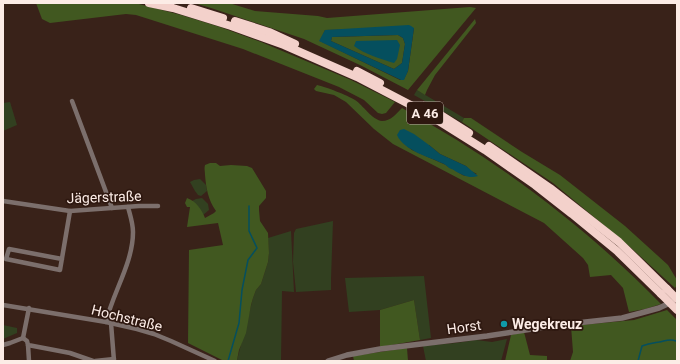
<svg xmlns="http://www.w3.org/2000/svg" width="680" height="364" font-family="Roboto,sans-serif">
<style>
.green{fill:#324020}
.forest{fill:#415820;fill-rule:evenodd}
.water{fill:#054f5e;fill-rule:evenodd}
.lines{fill:none;stroke-linecap:round;stroke-linejoin:round}
.stream{stroke:#054f5e;stroke-width:1.5}
.minor{stroke:#7c6f6c;stroke-width:4.5}
.tertiary{stroke:#7c6f6c;stroke-width:5.5}
.motorway{stroke:#f3d1cb;stroke-width:8}
.motorway-bridge{stroke:#f3d1cb;stroke-width:8}
.culture-dot{fill:#0f9aa8;stroke:#2e1810;stroke-width:1.5}
.labels{text-anchor:middle;dominant-baseline:central;stroke-width:3.5;stroke-linejoin:round;paint-order:stroke}
.shield{fill:#2e1810;stroke:#beaca6;stroke-width:1}
.shield-label{font-size:13px;font-weight:bold;fill:#fcece6}
.street-label{font-size:14px;fill:#fcece6;stroke:#2e1810}
.poi-label{font-size:14px;font-weight:bold;fill:#fcece6;stroke:#2e1810;text-anchor:start}
</style>
<rect width="100%" height="100%" fill="#392219"/>
<g class="green">
<path d="M417,90L464,118L462,122L414,95Z"/>
<path d="M10,102L17,125L3,131V103Z"/>
<path d="M200,179L206,185L207,191L201,196L198,195L195,191L190,182L194,180Z"/>
<path d="M202,198L208,204L209,210L203,215L192,201L196,199Z"/>
<path d="M333,221L331,279V290L296,292L293,262L294,233L296,229Z"/>
<path d="M291,231L294,292L282,291L281,361H238L237,360L253,298L256,290L261,284L268,262L269,253L268,238Z"/>
<path d="M424,276L431,338L420,340L414,300L380,310L349,312L345,278Z"/>
<path d="M3,325L17,328V333L3,339Z"/>
<path d="M507,339L501,361H426L423,346L456,343L476,340L492,342Z"/>
</g>
<g class="forest">
<path d="M36,3H135L181,15L220,27L261,42L351,80L395,102L386,113L382,114L378,113L364,100L339,87L243,49L136,15L126,14L50,23L42,19Z"/>
<path d="M194,3H229L255,11L318,16L327,18L470,7L476,8L408,90L362,66L304,39L211,8ZM414,28L408,71L404,79L400,80L320,41L325,30Z"/>
<path d="M475,19L476,23L435,75L427,90L425,95L417,90Z"/>
<path d="M398,35L403,38L405,44L402,63L394,69L331,41L332,37Z"/>
<path d="M317,85C326,87 347,95 355,100C363,105 372,120 382,121C391,121 396,114 402,108C497,160 585,226 661,304L645,309L629,312L623,288L611,275L590,277L588,265L583,258L544,223L393,144L374,129L346,102L334,95L316,91L314,89ZM429,145L440,154L466,166L471,171L477,174C464,177 465,177 455,170C451,168 449,168 446,165L412,150L407,146Z"/>
<path d="M464,118H471L522,152L560,175L625,226L668,265L677,280V285L675,288L629,246L553,183L462,122Z"/>
<path d="M210,163H216L220,166L231,165L247,166L252,168L266,191V198L259,206V210L260,221L268,233L269,253L268,262L261,284L256,290L253,298L251,305L246,333L239,350L237,360L238,361H224L188,343L189,250L223,245L218,223L187,227L190,207H187L185,203L187,198C196,201 202,210 205,218L214,213L216,211C208,200 206,187 205,175C205,171 204,169 205,165Z"/>
<path d="M414,300L420,340L380,347V310Z"/>
<path d="M667,310L677,320V361H570L573,352L571,326L634,320Z"/>
<path d="M524,332L530,355L547,356V361H505L511,335Z"/>
<path d="M407,348L408,361H354L353,356Z"/>
</g>
<g class="water">
<path d="M409,25L411,26L414,28L408,71L404,80H401L319,41L325,30ZM398,35L403,38L405,44L402,63L394,69L331,41L332,37Z"/>
<path d="M397,40L400,45L397,59L394,63C381,59 364,54 354,46L356,41Z"/>
<path d="M404,129L414,134L429,145L440,154L466,166L478,176C469,179 463,175 455,171C453,169 451,169 449,168C448,167 446,165 444,164C430,157 404,151 397,135L400,130Z"/>
</g>
<g class="lines">
<g class="stream">
<path d="M228,361L239,323L242,290L248,260L257,248L249,231V206"/>
<path d="M638,361L642,346C649,343 652,343 659,342C665,341 670,338 676,341L677,340"/>
</g>
<g class="minor">
<path d="M72,101L112,208"/>
<path d="M3,201L70,211L139,206H158"/>
<path d="M62,259L9,249L6,259L60,270L70,211"/>
<path d="M3,305L106,322L137,329L154,334L171,341L215,361"/>
<path d="M106,322C113,292 133,263 133,232C133,223 130,215 128,207"/>
<path d="M111,323L114,361"/>
<path d="M23,338L27,341L28,345L70,353L93,361"/>
<path d="M23,338L29,308"/>
<path d="M3,345L10,343L23,338"/>
<path d="M28,345L29,361"/>
<path d="M95,361L114,359"/>
</g>
<path class="tertiary" d="M328,361L347,355L380,349L487,336L558,325L622,318L641,313L659,308L672,302"/>
<g class="motorway">
<path d="M149,3L173,8L231,26L284,45L357,77L426,113L485,150L535,185L572,214L617,251L661,294"/>
<path d="M191,8L223,18"/>
<path d="M235,21L269,32L295,44"/>
<path d="M357,71L380,83"/>
<path d="M424,106L439,114L469,133"/>
<path d="M489,146L508,159L550,188L619,242L667,289"/>
</g>
<g class="motorway-bridge">
<path d="M667,289L677,299"/>
<path d="M661,294L677,310"/>
</g>
</g>
<circle class="culture-dot" cx="504" cy="324" r="4"/>
<g class="labels">
<rect class="shield" x="407" y="102" width="36" height="22" rx="3"/>
<g class="shield-label">
<text x="425" y="113">A 46</text>
</g>
<g class="street-label">
<text transform="translate(104 197) rotate(-2)">Jägerstraße</text>
<text transform="translate(127 318) rotate(14)">Hochstraße</text>
<text transform="translate(464 327) rotate(-8)">Horst</text>
</g>
<g class="poi-label">
<text x="512" y="324">Wegekreuz</text>
</g>
</g>
<rect width="680" height="364" fill="none" stroke="#fcece6" stroke-width="8"/>
</svg>
